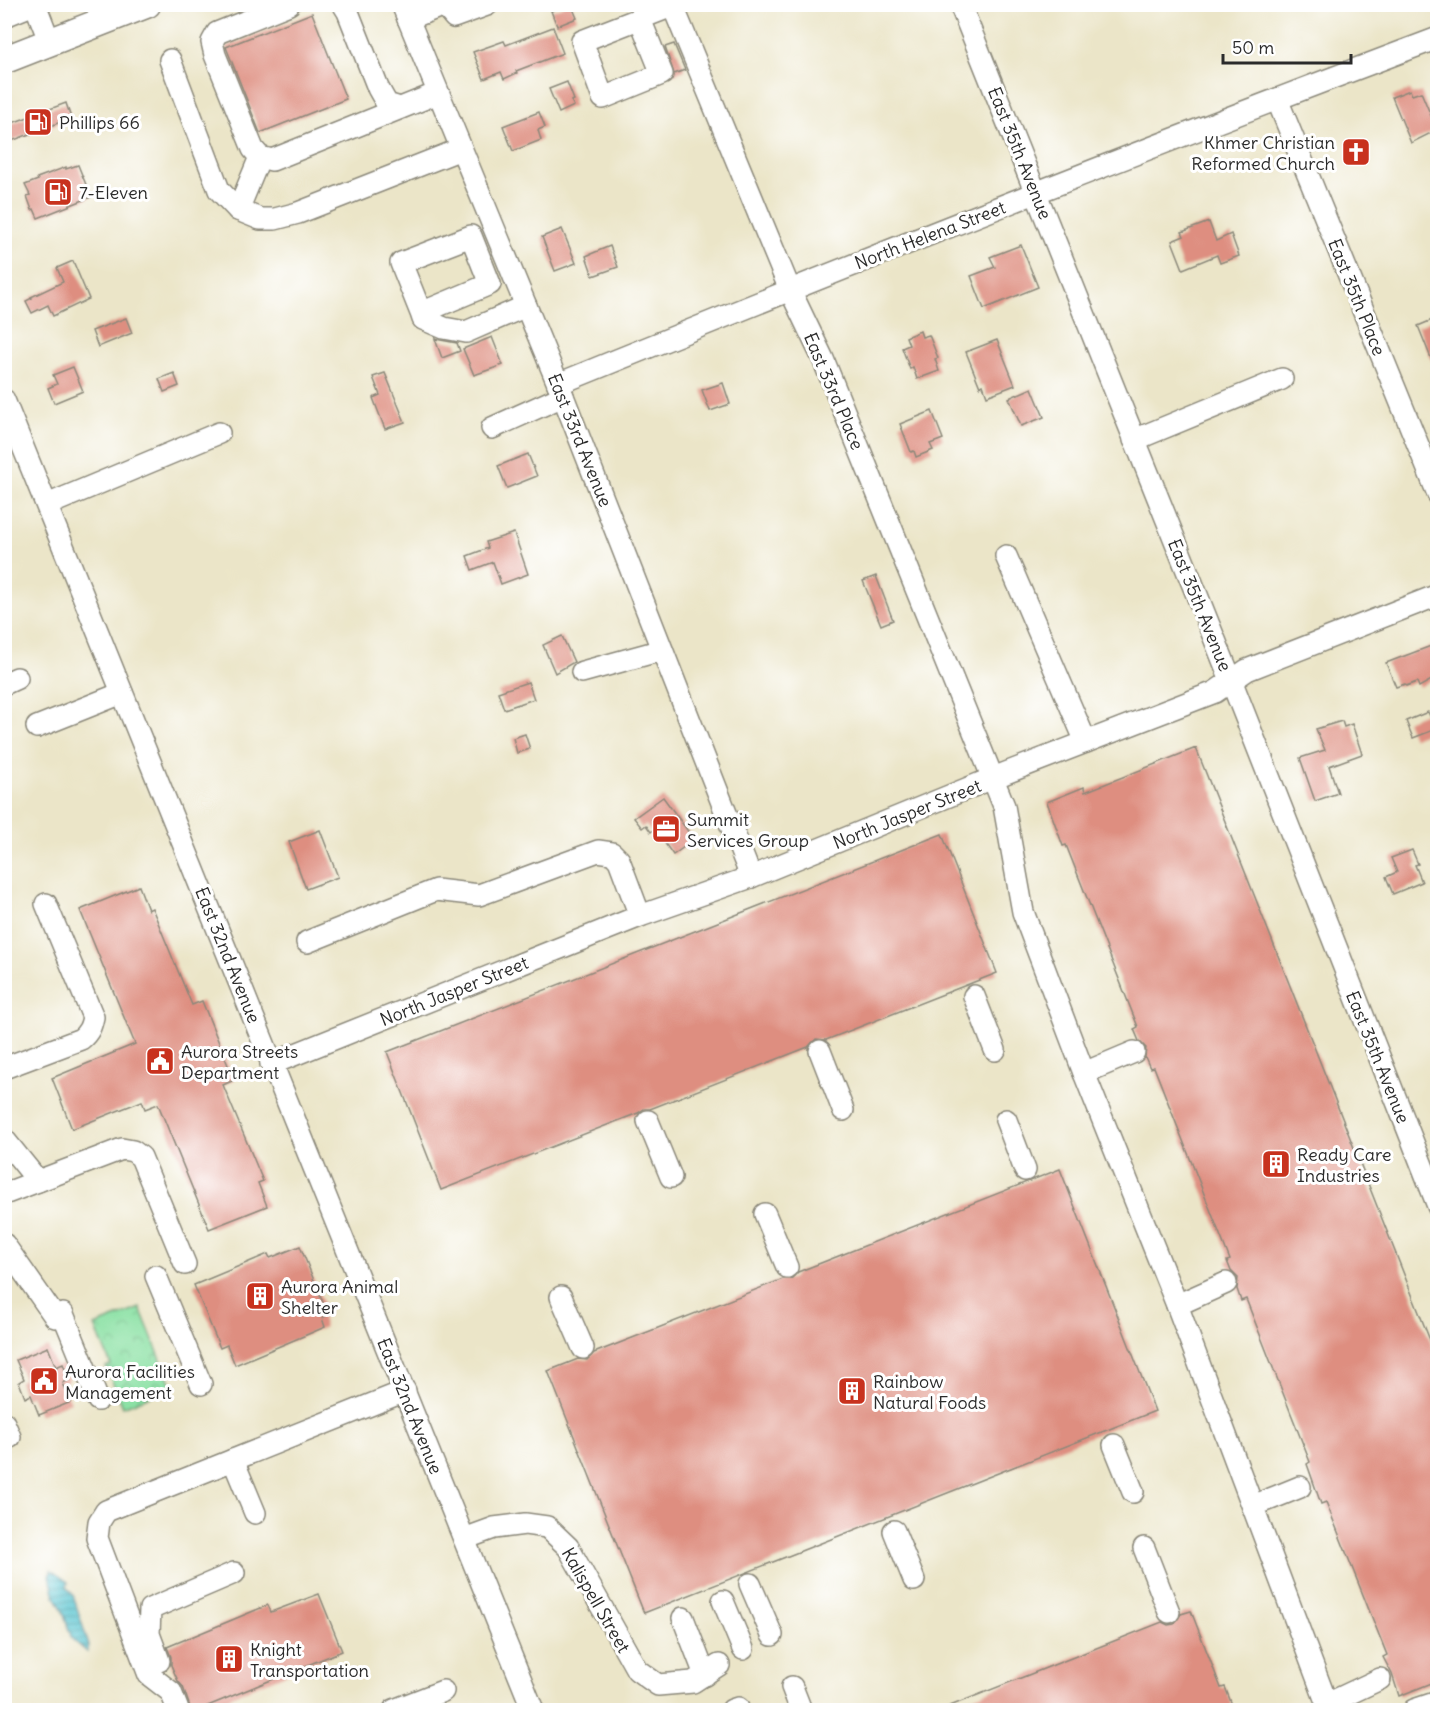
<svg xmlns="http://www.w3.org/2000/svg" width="1442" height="1715" font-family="Delius,sans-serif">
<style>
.park{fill:url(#park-crowns);stroke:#5b8668;stroke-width:1.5}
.water{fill:url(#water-rules);stroke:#42787e;stroke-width:1.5}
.building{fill:#de8e80}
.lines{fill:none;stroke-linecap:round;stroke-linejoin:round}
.minor-casing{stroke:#8b887a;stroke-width:24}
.major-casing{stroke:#8b887a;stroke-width:30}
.minor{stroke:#fff;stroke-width:21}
.major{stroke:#fff;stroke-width:27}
.labels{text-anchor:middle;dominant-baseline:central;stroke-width:6;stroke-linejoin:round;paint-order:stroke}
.poi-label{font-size:18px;fill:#2b2b2b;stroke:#fff;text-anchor:start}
.street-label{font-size:18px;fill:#2b2b2b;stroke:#fff}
</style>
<defs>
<pattern id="park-crowns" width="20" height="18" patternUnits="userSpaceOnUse" patternTransform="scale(1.5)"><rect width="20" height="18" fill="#8be1a4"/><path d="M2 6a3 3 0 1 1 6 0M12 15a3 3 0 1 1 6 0" fill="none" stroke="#78c18d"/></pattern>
<pattern id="water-rules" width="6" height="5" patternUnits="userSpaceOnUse" patternTransform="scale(1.5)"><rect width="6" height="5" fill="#58c5d0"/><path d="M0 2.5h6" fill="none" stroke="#49a0a9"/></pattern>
</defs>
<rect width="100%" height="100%" fill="#fff"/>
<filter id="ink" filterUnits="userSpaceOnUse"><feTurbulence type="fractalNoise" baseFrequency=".0167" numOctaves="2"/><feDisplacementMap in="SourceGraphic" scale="12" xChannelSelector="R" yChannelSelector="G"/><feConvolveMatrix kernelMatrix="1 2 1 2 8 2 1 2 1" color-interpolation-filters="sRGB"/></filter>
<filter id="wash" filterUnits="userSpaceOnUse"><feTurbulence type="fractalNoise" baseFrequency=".008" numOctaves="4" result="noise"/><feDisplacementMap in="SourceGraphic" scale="24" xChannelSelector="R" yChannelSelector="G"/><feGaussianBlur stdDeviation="1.35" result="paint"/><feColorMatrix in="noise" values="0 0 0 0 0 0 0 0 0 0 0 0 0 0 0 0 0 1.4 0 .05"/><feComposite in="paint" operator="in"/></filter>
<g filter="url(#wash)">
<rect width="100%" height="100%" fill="#ebe5c8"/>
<path class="park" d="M140,1308L172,1387L123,1407L106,1367L111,1365L95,1326Z"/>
<path class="water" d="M51,1570L68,1582L67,1587L73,1595L89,1646L87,1652L72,1639L62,1609L55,1596L50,1577Z"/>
<g id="blocks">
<g class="building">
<path d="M568,4H571L577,18L557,26L551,11Z"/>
<path d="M312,13L346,99L260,133L226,47Z"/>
<path d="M553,27L563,53L516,71L517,73L504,79L501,72L484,79L473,52L504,41L506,45Z"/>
<path d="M674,44L685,70L674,74L665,47Z"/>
<path d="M567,82L574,100L571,101L574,106L559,113L549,89Z"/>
<path d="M1410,90L1412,95L1421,92L1437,130L1411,143L1392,97Z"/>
<path d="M66,103L71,118L4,144V126Z"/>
<path d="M539,112L545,127L538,130L541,140L513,151L503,126Z"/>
<path d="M78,165L91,197L38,218L34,209L32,210L27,196L30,195L25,185L38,180L37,178L66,167V169Z"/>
<path d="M1209,222L1216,241L1231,234L1239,256L1220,263L1217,255L1183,269L1172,241L1184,236L1182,232Z"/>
<path d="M562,229L576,263L555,271L542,237Z"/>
<path d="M1021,245L1038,287L984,309L971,276L995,267L990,257Z"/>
<path d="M610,246L618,267L593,276L586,256Z"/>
<path d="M73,261L89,299L53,316L48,305L32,313L26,301L32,298L31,297L63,282L57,268Z"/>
<path d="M126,318L132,333L98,347L92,331Z"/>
<path d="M1437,318V373L1418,326Z"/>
<path d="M920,331L922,337L929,335L938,358L935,359L939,371L917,379L913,367L910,369L902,348L909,345L906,337Z"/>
<path d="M492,337L503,365L474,375L463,349Z"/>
<path d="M435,339L457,343L460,351L442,358Z"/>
<path d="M997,340L1015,385L987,396L983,385L980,387L966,352Z"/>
<path d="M73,367L83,391L54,403L48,388L57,384L53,375Z"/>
<path d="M174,373L179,386L164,392L159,379Z"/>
<path d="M385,373L405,422L385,429L373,398L380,395L373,377Z"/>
<path d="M723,383L730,404L710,411L702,390Z"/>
<path d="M1032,388L1044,417L1021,426L1009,398Z"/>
<path d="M932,411L943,439L930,444L933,450L916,457L914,451L911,452L900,424Z"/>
<path d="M528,454L537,476L507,488L498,466Z"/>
<path d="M514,533L528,574L501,584L493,562L472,570L467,556L488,548L486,542Z"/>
<path d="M876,576L893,620L881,625L863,581Z"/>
<path d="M562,636L574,662L555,673L543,645Z"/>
<path d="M1431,646L1437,664V677L1419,687L1417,682L1406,686L1405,684L1396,687L1386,663Z"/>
<path d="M528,682L534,699L504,709L498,692Z"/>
<path d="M1428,712L1436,729L1413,738L1406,721Z"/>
<path d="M1342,721L1344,727L1352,724L1362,754L1329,766L1338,793L1315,801L1300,758L1325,750L1316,729Z"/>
<path d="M525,734L530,749L517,753L513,738Z"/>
<path d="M1196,748L1437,1358V1681L1399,1696L1392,1674L1383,1657L1387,1655L1326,1502L1321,1504L1307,1464L1310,1462L1246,1299L1241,1301L1237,1289L1238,1278L1231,1271L1227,1261L1230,1260L1154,1067L1150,1068L1145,1057L1146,1048L1139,1041L1134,1029L1138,1027L1066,845L1063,846L1047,802L1084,787L1085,792Z"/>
<path d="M663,797L690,834L688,836L692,841L673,855L655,829L651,832L646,825L642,828L634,818Z"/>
<path d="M320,830L338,877L306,889L289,842Z"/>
<path d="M942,834L997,973L826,1040L816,1039L808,1047L650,1109H644L638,1113L441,1190L387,1052Z"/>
<path d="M1412,850L1418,864L1415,865L1422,882L1393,894L1386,877L1397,872L1391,858Z"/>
<path d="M139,886L148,910L152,908L192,1005L202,1001L234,1080L223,1085L263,1181L258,1183L267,1206L209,1229L158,1104L145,1109L142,1101L72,1129L52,1078L135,1044L80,910Z"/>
<path d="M1060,1169L1155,1411L644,1613L548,1371L578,1359L587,1360L594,1353L783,1279H791L798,1272Z"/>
<path d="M300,1246L328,1315L322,1318L325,1327L235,1365L227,1345L220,1348L194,1285L268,1254L270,1258Z"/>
<path d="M48,1347L56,1367L63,1364L69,1380L63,1383L71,1402L39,1415L31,1395L25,1398L19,1382L24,1379L16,1360Z"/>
<path d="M319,1594L342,1651L198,1710H191L183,1687L178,1681L171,1665V1657L167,1647L268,1605L271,1612Z"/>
<path d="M1191,1611L1221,1688L1225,1687L1234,1710H940L1162,1622L1168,1625L1174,1624L1181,1614Z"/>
</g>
</g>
</g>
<g filter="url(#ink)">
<use href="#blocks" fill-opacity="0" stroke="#8b887a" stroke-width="1.5"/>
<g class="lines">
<g class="minor-casing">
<g id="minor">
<path d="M35,4L50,43"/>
<path d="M289,4L217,33L212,42L215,55L253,149L260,157L272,160L438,93"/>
<path d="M343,4L348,12L378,88L387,104L400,108"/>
<path d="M402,4L563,396L751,877"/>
<path d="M672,4L790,290L823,359L1004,806L1023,912L1084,1073L1177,1305L1327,1704V1710"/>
<path d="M960,4L1231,680L1438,1206"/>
<path d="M408,19L444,5L454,17L487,5"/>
<path d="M640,19L662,74L603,98L582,41L672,6"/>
<path d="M170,60L219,190L238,210L260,219H275L298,213L461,149"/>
<path d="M1277,99L1438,494"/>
<path d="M238,210L260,157"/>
<path d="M421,313L490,284L471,236L401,263L421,313L423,319L444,328L466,332L526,306"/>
<path d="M558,384C850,265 1143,149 1438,38"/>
<path d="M4,400L533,1710"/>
<path d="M492,428L563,396"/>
<path d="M1134,440L1282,379"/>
<path d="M47,505L219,433"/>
<path d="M1006,556L1086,742"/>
<path d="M582,672L662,650"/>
<path d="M4,684L17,678"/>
<path d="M37,727L122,693"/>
<path d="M307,942L436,890L479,895L598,851L612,853L619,860L640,916"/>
<path d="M974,996L995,1050"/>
<path d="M820,1051L843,1110"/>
<path d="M271,1064L640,916L751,877L993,778L1215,692L1247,670L1438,595"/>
<path d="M4,1068L81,1039C89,1032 91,1027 93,1017L46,904"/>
<path d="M1084,1073L1134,1052"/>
<path d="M1006,1120L1025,1170"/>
<path d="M648,1121L671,1177"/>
<path d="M4,1139L38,1181"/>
<path d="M4,1194L122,1149L133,1151L141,1157L185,1264"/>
<path d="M765,1214L787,1267"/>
<path d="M4,1244L55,1317"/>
<path d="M156,1276L201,1384"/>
<path d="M561,1297L583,1348"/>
<path d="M1177,1305L1226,1283"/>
<path d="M63,1314L98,1400"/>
<path d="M4,1423L10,1437"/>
<path d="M1114,1445L1133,1492"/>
<path d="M233,1460L255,1513"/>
<path d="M1253,1506L1300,1487"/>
<path d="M894,1531L914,1580"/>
<path d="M464,1539L494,1528L525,1524L547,1527L568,1547L637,1670L658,1685L693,1682L719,1665"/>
<path d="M1144,1548L1169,1612"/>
<path d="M750,1584L772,1635"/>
<path d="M723,1601L743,1649"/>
<path d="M683,1618L705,1675"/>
<path d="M159,1661L149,1634L150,1609L234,1573"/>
<path d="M792,1687L801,1710"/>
<path d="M1327,1704L1380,1679"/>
<path d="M178,1710L171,1692L149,1675L97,1538L99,1522L106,1511L405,1391"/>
<path d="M394,1710L443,1691"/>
<path d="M732,1710L738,1708"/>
<path d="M1414,1710L1438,1702"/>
</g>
</g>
<g class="major-casing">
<g id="major">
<path d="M4,13L26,4"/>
<path d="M4,60L147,4"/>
</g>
</g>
<use href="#minor" class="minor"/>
<use href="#major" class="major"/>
</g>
</g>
<defs>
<g id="fuel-square" transform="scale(1.5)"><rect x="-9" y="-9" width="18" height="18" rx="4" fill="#c8321e" stroke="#fff"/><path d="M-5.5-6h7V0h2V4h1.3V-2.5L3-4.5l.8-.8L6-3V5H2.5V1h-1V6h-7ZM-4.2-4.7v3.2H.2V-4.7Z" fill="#fff"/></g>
<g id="church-square" transform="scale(1.5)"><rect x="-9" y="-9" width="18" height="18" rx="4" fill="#c8321e" stroke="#fff"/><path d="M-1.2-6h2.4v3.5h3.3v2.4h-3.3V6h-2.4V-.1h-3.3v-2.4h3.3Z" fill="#fff"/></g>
<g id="office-square" transform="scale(1.5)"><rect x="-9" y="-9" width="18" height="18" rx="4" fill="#c8321e" stroke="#fff"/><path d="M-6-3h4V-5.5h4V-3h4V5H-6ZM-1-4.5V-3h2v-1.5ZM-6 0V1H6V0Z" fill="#fff"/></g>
<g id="civic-square" transform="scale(1.5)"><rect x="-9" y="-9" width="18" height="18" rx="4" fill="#c8321e" stroke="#fff"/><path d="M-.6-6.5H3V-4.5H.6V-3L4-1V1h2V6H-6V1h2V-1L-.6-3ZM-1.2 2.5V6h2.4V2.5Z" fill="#fff"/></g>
<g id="building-square" transform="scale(1.5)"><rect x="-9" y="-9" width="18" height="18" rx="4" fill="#c8321e" stroke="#fff"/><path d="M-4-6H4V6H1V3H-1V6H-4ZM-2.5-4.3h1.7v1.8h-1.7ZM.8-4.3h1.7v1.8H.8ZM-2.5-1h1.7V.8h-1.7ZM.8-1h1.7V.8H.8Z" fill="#fff"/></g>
</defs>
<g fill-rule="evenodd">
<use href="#fuel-square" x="38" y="122"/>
<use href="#church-square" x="1356" y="152"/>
<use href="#fuel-square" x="58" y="192"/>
<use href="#office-square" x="666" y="829"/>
<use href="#civic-square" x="160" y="1061"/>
<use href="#building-square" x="1276" y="1164"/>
<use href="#building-square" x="260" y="1296"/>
<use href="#civic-square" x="44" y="1381"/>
<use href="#building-square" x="852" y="1391"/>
<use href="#building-square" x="229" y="1659"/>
</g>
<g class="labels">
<g class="poi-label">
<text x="59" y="122">Phillips 66</text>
<text x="1335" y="142" text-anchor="end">Khmer Christian<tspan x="1335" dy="21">Reformed Church</tspan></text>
<text x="79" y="192">7-Eleven</text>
<text x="687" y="819">Summit<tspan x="687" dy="21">Services Group</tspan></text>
<text x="181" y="1051">Aurora Streets<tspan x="181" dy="21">Department</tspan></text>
<text x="1297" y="1154">Ready Care<tspan x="1297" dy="21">Industries</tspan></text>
<text x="281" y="1286">Aurora Animal<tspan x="281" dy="21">Shelter</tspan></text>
<text x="65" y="1371">Aurora Facilities<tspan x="65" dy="21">Management</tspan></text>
<text x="873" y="1381">Rainbow<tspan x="873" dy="21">Natural Foods</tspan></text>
<text x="250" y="1649">Knight<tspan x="250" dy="21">Transportation</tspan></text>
</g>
<g class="street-label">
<text transform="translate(1020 153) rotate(68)">East 35th Avenue</text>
<text transform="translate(930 235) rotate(-21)">North Helena Street</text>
<text transform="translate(1357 297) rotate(68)">East 35th Place</text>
<text transform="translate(834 391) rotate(67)">East 33rd Place</text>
<text transform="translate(580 440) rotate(68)">East 33rd Avenue</text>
<text transform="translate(1200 605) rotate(68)">East 35th Avenue</text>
<text transform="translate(907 814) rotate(-22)">North Jasper Street</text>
<text transform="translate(228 955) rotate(68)">East 32nd Avenue</text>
<text transform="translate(454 991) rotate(-22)">North Jasper Street</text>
<text transform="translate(1378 1057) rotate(68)">East 35th Avenue</text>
<text transform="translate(410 1406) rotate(68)">East 32nd Avenue</text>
<text transform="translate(596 1600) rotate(60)">Kalispell Street</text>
</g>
</g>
<rect width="1442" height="1715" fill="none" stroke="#fff" stroke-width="24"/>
<path d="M1223 54v9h128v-9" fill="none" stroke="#2b2b2b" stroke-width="3"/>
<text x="1232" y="54" font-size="18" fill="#2b2b2b" stroke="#ffffff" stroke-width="4.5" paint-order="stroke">50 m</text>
</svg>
